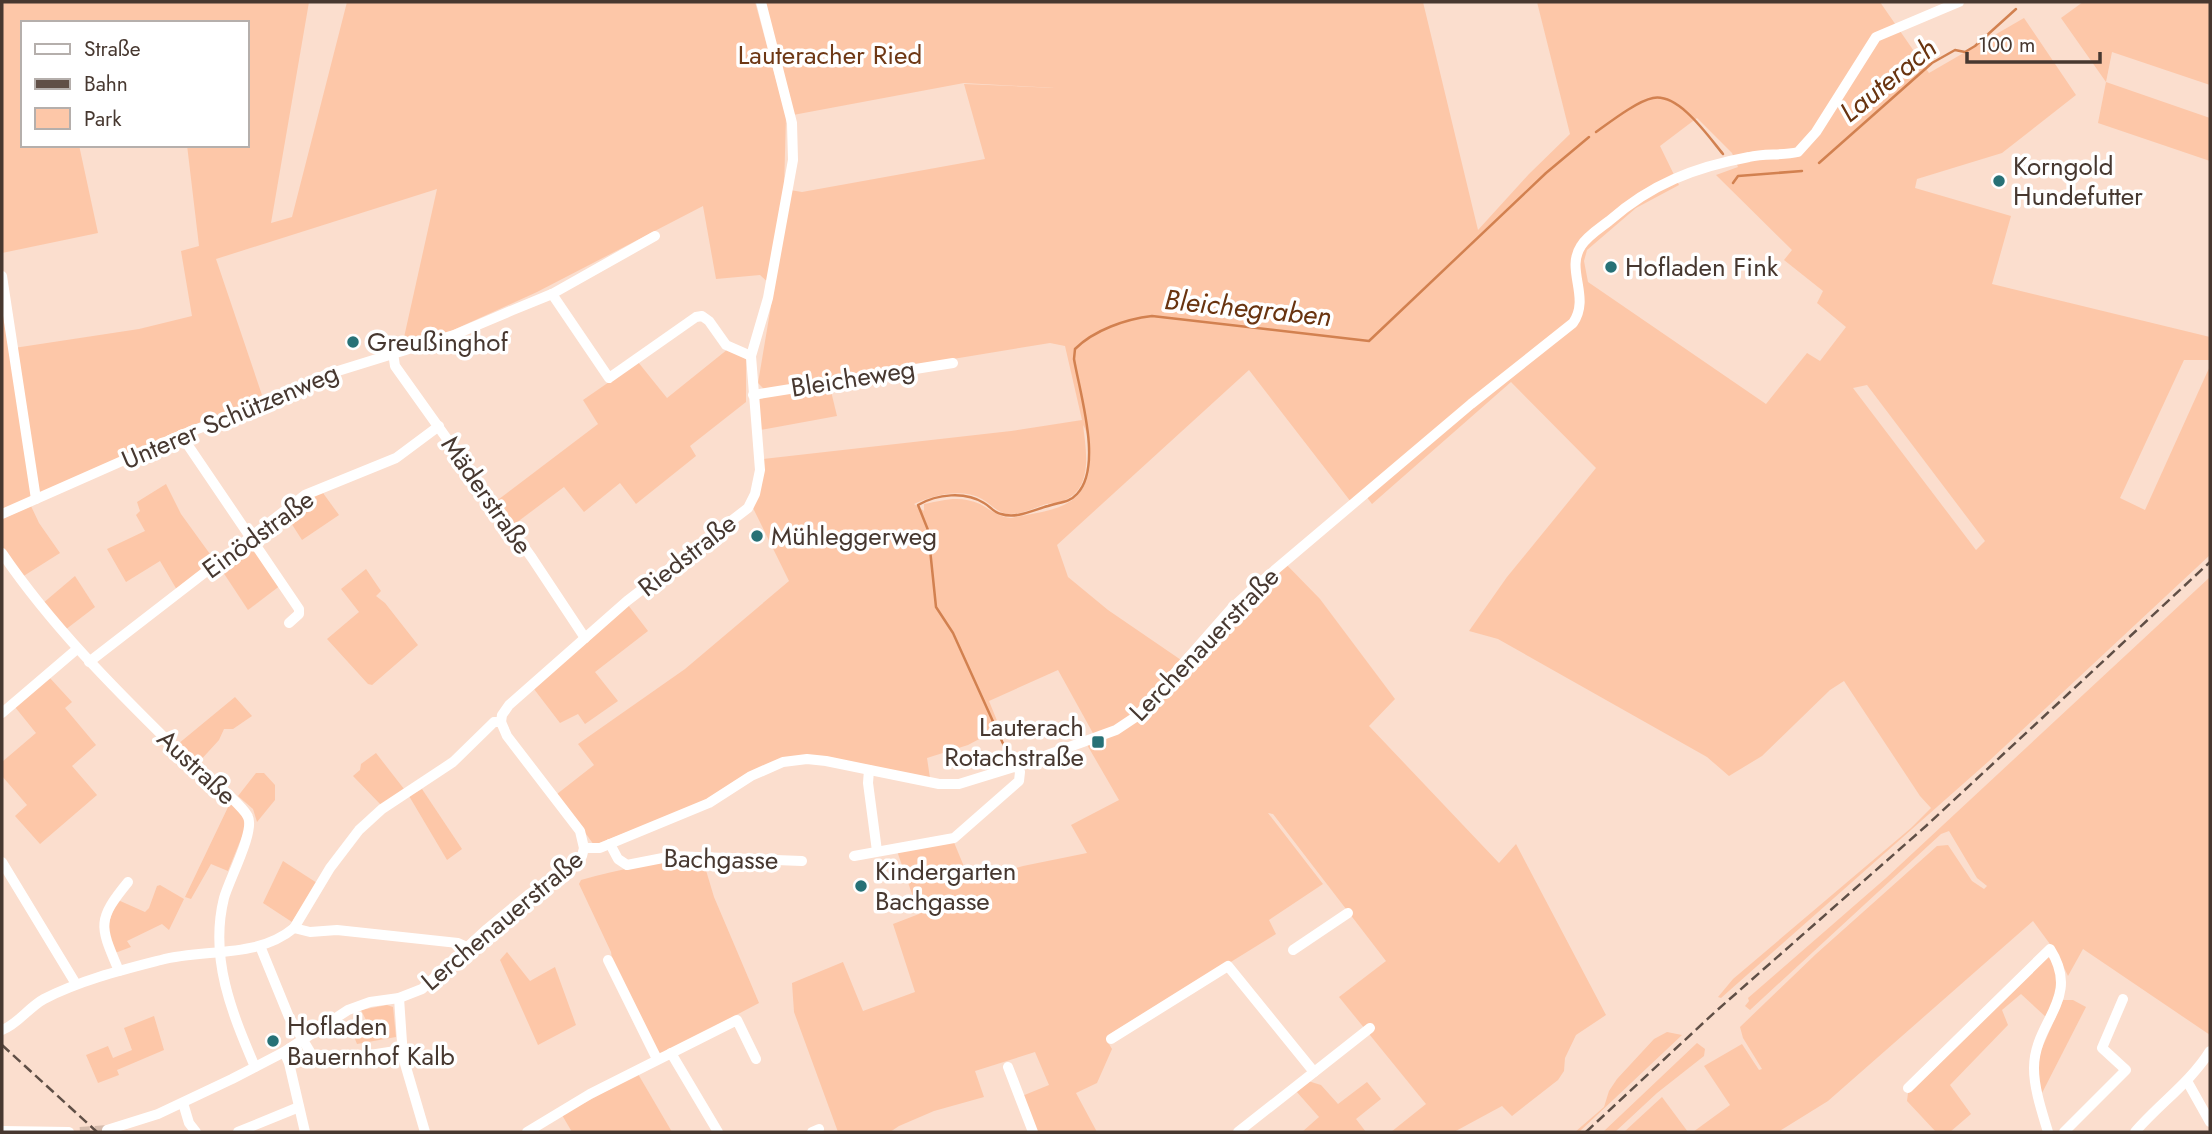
<svg xmlns="http://www.w3.org/2000/svg" width="2212" height="1134" font-family="Jost,sans-serif">
<style>
.green{fill:#fdc7a8;fill-rule:evenodd}
.lines{fill:none;stroke-linecap:round;stroke-linejoin:round}
.stream{stroke:#d28150;stroke-width:2.5}
.minor-tunnel{stroke:#d7bdae;stroke-width:10;stroke-dasharray:10 5;stroke-linecap:butt}
.minor{stroke:#fff;stroke-width:10}
.rail{stroke:#604f46;stroke-width:2.5;stroke-dasharray:10 5;stroke-linecap:butt}
.poi-dot{fill:#277176;stroke:#fff;stroke-width:2.5}
.labels{text-anchor:middle;dominant-baseline:central;stroke-width:7;stroke-linejoin:round;paint-order:stroke}
.park-label{font-size:26px;fill:#6e3815;stroke:#fff}
.poi-label{font-size:26px;fill:#473830;stroke:#fff;text-anchor:start}
.street-label{font-size:26px;fill:#473830;stroke:#fff}
.water-label{font-size:28px;font-style:italic;fill:#693410;stroke:#fff}
</style>
<rect width="100%" height="100%" fill="#fbdece"/>
<g class="green">
<path d="M2,2H309L271,223L292,217L347,2H755L786,116L784,189L802,192L985,159L964,84L1055,88L964,83L793,115L758,2H1423L1478,230L1529,174L1570,134L1537,2H1880L1929,73L2024,18L2076,95L2002,153L1917,179L1915,188L2011,216L1992,284L2210,337V360H2184L2120,498L2145,510L2210,366V555L1989,761L1721,998L1718,997L1733,979L1911,828L1931,808L1920,796L1844,681L1830,690L1762,756L1729,776L1707,757L1498,639L1469,631L1507,577L1596,468L1511,382L1372,504L1363,492L1351,502L1249,370L1057,545L1068,577L1108,610L1184,662L1281,559L1320,599L1395,699L1369,726L1499,863L1516,844L1606,1015L1576,1035L1565,1058L1564,1071L1558,1080L1512,1116L1502,1106L1454,1132H1391L1426,1104L1339,997L1386,961L1273,814L1268,813L1323,884L1269,920L1276,934L1106,1039L1112,1049L1097,1083L1076,1093L1097,1132H1036L1022,1096L1049,1085L1035,1052L975,1071L984,1097L934,1111L899,1126L890,1132H838L794,1012L792,983L843,962L863,1011L915,992L893,924L919,914L897,851L953,840L970,881L1023,866L1087,853L1071,825L1119,800L1086,743L1094,735L1058,670L989,701L1000,728L968,745L927,758L930,778L799,758L710,800L594,845L557,794L594,765L578,744L685,669L789,581L753,508L763,459L1011,431L1082,420L1065,346L1050,343L765,390L758,383L774,288L760,275L716,279L703,206L537,292L451,331L403,342L437,189L216,259L264,401L2,513V266L14,348L139,329L192,316L181,251L199,246L187,145H247V23H23V145H79L98,233L2,253ZM1697,118L1732,153L1738,167L1716,175L1792,250L1784,260L1823,291L1817,303L1846,327L1820,361L1807,353L1766,404L1588,282L1584,261L1587,250L1636,208L1679,185L1660,146ZM1867,385L1985,541L1976,550L1853,388ZM1083,425C1089,435 1091,448 1090,461C1088,510 1049,510 1011,518C998,517 991,510 980,504C960,495 944,500 924,504V511L914,504C935,495 961,488 982,499C991,504 998,514 1010,514C1023,514 1034,508 1046,504C1053,503 1061,503 1067,499C1093,486 1086,449 1083,425Z"/>
<path d="M2083,2H2210V85L2112,52L2106,82L2210,118V161L2098,123L2106,82L2061,18Z"/>
<path d="M728,349L746,359V402L690,446L696,456L636,504L620,483L584,512L564,487L512,526L495,502L598,424L583,400L638,362L667,398Z"/>
<path d="M830,387L837,416L760,430L757,401L761,397Z"/>
<path d="M166,484L181,514L215,561L177,590L160,561L126,582L107,549L145,531L136,515L140,511L137,502Z"/>
<path d="M323,493L339,515L302,540L284,512L303,498Z"/>
<path d="M31,506L39,523L60,553L22,577L2,548V519Z"/>
<path d="M249,545L254,549L281,585L248,610L219,566L244,546Z"/>
<path d="M366,569L381,591L376,596L385,603L418,645L372,685L368,684L327,639L359,612L341,589Z"/>
<path d="M75,576L95,607L65,630L42,604Z"/>
<path d="M2210,577V1035L2083,949L2068,976L2058,955L2033,921L1828,1101L1778,1132H1693L1730,1105L1704,1066L1742,1044L1759,1070L1762,1069L1743,1038L1740,1027L1816,954L1937,846L1948,845L1972,881L1984,889L1987,886L1977,878L1949,831L1941,834L1750,1010L1745,1006L1749,1001L1748,998L1886,878Z"/>
<path d="M628,605L648,631L595,672L618,701L585,724L578,714L560,723L534,689Z"/>
<path d="M49,677L72,702L65,708L96,745L72,766L97,795L40,844L15,816L27,805L2,776V762L36,733L15,707Z"/>
<path d="M235,697L252,716L233,729H224L219,740L198,763L178,744Z"/>
<path d="M376,753L404,789L381,805L353,776L360,770L361,764Z"/>
<path d="M256,773H264L275,785V800L257,822L253,809L238,796Z"/>
<path d="M422,789L462,849L447,860L409,796Z"/>
<path d="M230,803L243,815L245,829L228,871L211,864L191,899L185,897Z"/>
<path d="M698,859L705,867L714,897L759,1003L666,1052L658,1053L613,966L611,952L579,884L581,880C620,869 657,862 698,859Z"/>
<path d="M283,861L317,883L292,922L263,903Z"/>
<path d="M160,885L184,899L169,930L162,924L127,941L131,947L115,953C106,930 107,922 118,900L145,912L149,908L157,886Z"/>
<path d="M507,952L530,981L555,967L576,1025L538,1045L500,960Z"/>
<path d="M2048,956L2053,959L2059,981L2047,1018L2021,994L2002,1010L2008,1025L1950,1085L1971,1114L1950,1132H1936L1907,1101L1908,1093Z"/>
<path d="M2063,1000H2073L2086,1007L2041,1095L2036,1062Z"/>
<path d="M387,1005L393,1007L396,1037L357,1044L355,1039L367,1022L361,1010Z"/>
<path d="M154,1016L164,1050L117,1070L119,1075L98,1083L86,1055L108,1046L113,1058L132,1050L124,1028Z"/>
<path d="M1667,1032L1682,1035L1579,1132H1575L1604,1107L1609,1091L1617,1079L1654,1039Z"/>
<path d="M1697,1043L1705,1049L1704,1056L1657,1093L1615,1132H1603Z"/>
<path d="M638,1074L672,1132H572L562,1115Z"/>
<path d="M1308,1081L1321,1085L1338,1104L1367,1082L1381,1099L1356,1119L1366,1132H1302L1319,1117L1296,1091Z"/>
<path d="M1662,1097L1688,1132H1624Z"/>
</g>
<g class="lines">
<g class="stream">
<path d="M1596,132C1610,122 1637,101 1653,98C1679,93 1708,136 1723,154"/>
<path d="M1819,163L1932,63L1955,50L1965,52L1975,46L2016,9"/>
<path d="M1733,183L1738,176L1802,171"/>
<path d="M1005,748L953,633L936,607L928,530L918,505C937,494 965,491 984,503C990,506 994,513 1001,514C1017,519 1033,510 1048,506C1059,502 1069,503 1077,494C1103,467 1080,394 1074,359L1075,349C1094,330 1126,319 1152,316L1369,341L1546,173L1589,137"/>
</g>
<path class="minor-tunnel" d="M80,1132L107,1130"/>
<g class="minor">
<path d="M2,276L36,499"/>
<path d="M552,294L609,378L696,317L702,316L709,321L726,345L751,356"/>
<path d="M393,353L395,366L532,558L585,638"/>
<path d="M753,395L953,363"/>
<path d="M181,435L299,609V614L289,623"/>
<path d="M2,514L181,435L286,396L325,375L454,335L513,310L552,294L655,236"/>
<path d="M2,553C51,625 113,687 175,748C190,762 242,803 248,817C255,831 229,880 224,898C209,958 232,1013 255,1067"/>
<path d="M89,662L305,495L396,458L439,426"/>
<path d="M2,713L77,649"/>
<path d="M501,722L502,715L509,705L627,601L748,508L755,494L760,470L751,356L768,298L793,160L792,123L761,2"/>
<path d="M869,770L868,783L877,851"/>
<path d="M610,844L618,859L627,865L673,856L802,861"/>
<path d="M584,848H600L709,803L751,776L783,762L807,759L826,761L939,784H959L1017,766L1116,730L1137,716L1231,609L1256,586L1471,404L1573,323C1591,297 1565,270 1581,246C1587,236 1600,228 1609,221C1651,184 1695,167 1749,157C1765,153 1782,156 1798,152L1816,132L1876,37L1959,2"/>
<path d="M854,856L954,838L1019,781L1020,772L1017,766"/>
<path d="M2,862L76,984"/>
<path d="M294,928L330,868L359,830L382,809L453,762L494,722H501"/>
<path d="M260,946L289,1017L312,1055L357,1057L402,1050"/>
<path d="M1293,950L1348,913"/>
<path d="M608,960L657,1059"/>
<path d="M119,971C100,926 96,921 128,882"/>
<path d="M399,998L403,1057L425,1132"/>
<path d="M2,1030C17,1025 29,1007 44,999C81,980 122,970 161,960C205,948 257,959 294,928L310,932L337,930L458,943L467,947"/>
<path d="M1111,1039L1228,966L1314,1072"/>
<path d="M284,1052L289,1063L305,1132"/>
<path d="M671,1053L718,1132"/>
<path d="M1008,1067L1033,1132"/>
<path d="M2187,1081L2210,1122"/>
<path d="M1908,1088L2050,949C2082,999 2034,1021 2034,1068C2034,1089 2042,1112 2048,1132"/>
<path d="M183,1103L189,1123L196,1132"/>
<path d="M107,1130L158,1114L232,1079L284,1052L348,1010L370,1002L399,998L422,989L487,929L528,895L574,864L582,856L584,848L580,831L507,736L501,722"/>
<path d="M2,1131L69,1132"/>
<path d="M238,1132L299,1107"/>
<path d="M527,1132L590,1094L737,1020L756,1059"/>
<path d="M812,1132L819,1129"/>
<path d="M1238,1132L1370,1028"/>
<path d="M2064,1132L2126,1070L2102,1048L2123,999"/>
<path d="M2135,1132C2159,1104 2190,1083 2210,1051"/>
</g>
<g class="rail">
<path d="M2,1045L97,1132"/>
<path d="M1586,1132L1715,1012L1926,826L2210,562"/>
</g>
</g>
<g class="poi-dot">
<circle cx="1999" cy="181" r="7"/>
<circle cx="1611" cy="267" r="7"/>
<circle cx="353" cy="342" r="7"/>
<circle cx="757" cy="536" r="7"/>
<rect x="1091" y="735" width="14" height="14" rx="3.5"/>
<circle cx="861" cy="886" r="7"/>
<circle cx="273" cy="1041" r="7"/>
</g>
<g class="labels">
<g class="park-label">
<text x="830" y="55">Lauteracher Ried</text>
</g>
<g class="poi-label">
<text x="2013" y="166">Korngold<tspan x="2013" dy="30">Hundefutter</tspan></text>
<text x="1625" y="267">Hofladen Fink</text>
<text x="367" y="342">Greußinghof</text>
<text x="771" y="536">Mühleggerweg</text>
<text x="1084" y="727" text-anchor="end">Lauterach<tspan x="1084" dy="30">Rotachstraße</tspan></text>
<text x="875" y="871">Kindergarten<tspan x="875" dy="30">Bachgasse</tspan></text>
<text x="287" y="1026">Hofladen<tspan x="287" dy="30">Bauernhof Kalb</tspan></text>
</g>
<g class="street-label">
<text transform="translate(853 378) rotate(-9)">Bleicheweg</text>
<text transform="translate(230 416) rotate(-23)">Unterer Schützenweg</text>
<text transform="translate(487 495) rotate(55)">Mäderstraße</text>
<text transform="translate(258 534) rotate(-36)">Einödstraße</text>
<text transform="translate(687 555) rotate(-38)">Riedstraße</text>
<text transform="translate(1204 644) rotate(-46)">Lerchenauerstraße</text>
<text transform="translate(197 767) rotate(43)">Austraße</text>
<text transform="translate(721 859) rotate(1)">Bachgasse</text>
<text transform="translate(502 920) rotate(-40)">Lerchenauerstraße</text>
</g>
<g class="water-label">
<text transform="translate(1888 80) rotate(-39)">Lauterach</text>
<text transform="translate(1248 308) rotate(6)">Bleichegraben</text>
</g>
</g>
<rect width="2212" height="1134" fill="none" stroke="#473830" stroke-width="7"/>
<rect x="21" y="21" width="228" height="126" fill="#ffffff" stroke="#b5afac" stroke-width="2"/>
<rect x="35" y="44" width="35" height="10" fill="#ffffff" stroke="#b5afac" stroke-width="2"/>
<text x="84" y="56" font-size="21" fill="#473830">Straße</text>
<rect x="35" y="79" width="35" height="10" fill="#604f46" stroke="#b5afac" stroke-width="2"/>
<text x="84" y="91" font-size="21" fill="#473830">Bahn</text>
<rect x="35" y="108" width="35" height="21" fill="#fdc7a8" stroke="#b5afac" stroke-width="2"/>
<text x="84" y="126" font-size="21" fill="#473830">Park</text>
<path d="M1967 52v10h133v-10" fill="none" stroke="#473830" stroke-width="3.5"/>
<text x="1978" y="52" font-size="21" fill="#473830" stroke="#ffffff" stroke-width="5" paint-order="stroke">100 m</text>
</svg>
